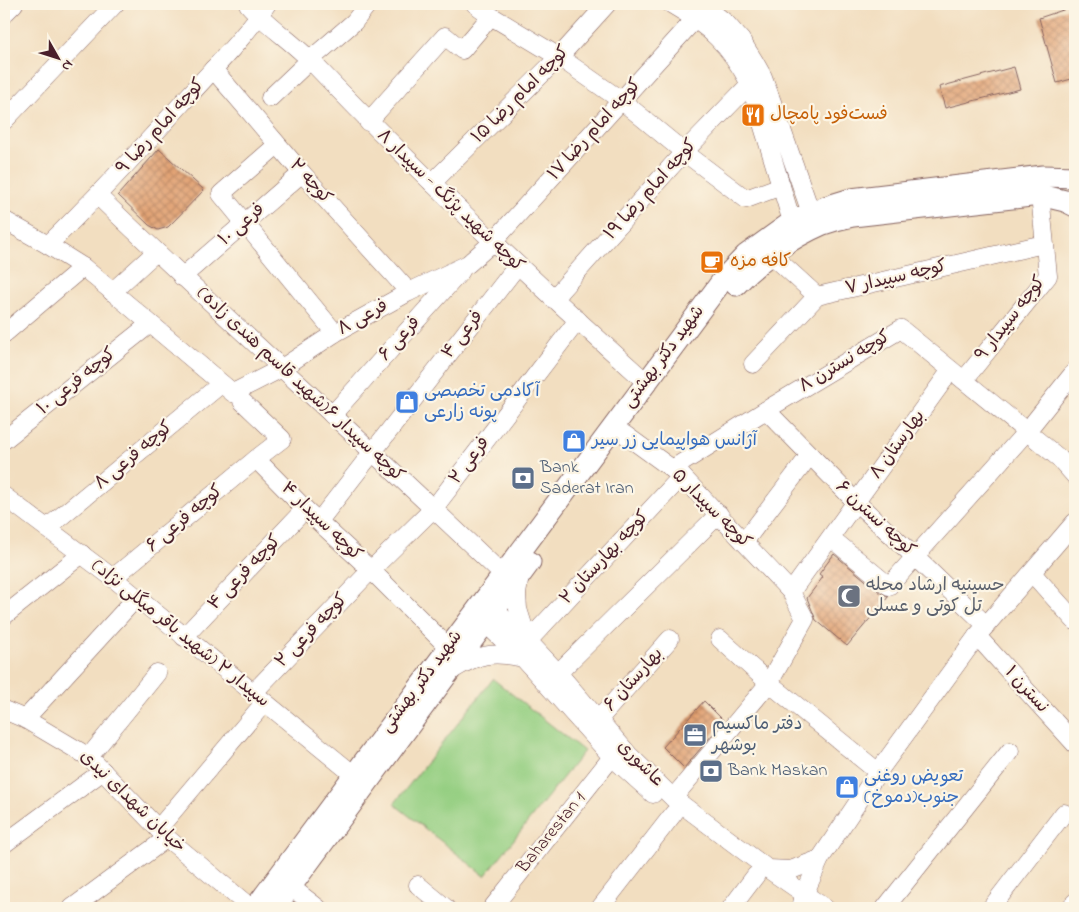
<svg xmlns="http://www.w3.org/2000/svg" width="1079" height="912" font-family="'Indie Flower','Playpen Sans Arabic',sans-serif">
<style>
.pitch{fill:#95cf82;stroke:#707756}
.building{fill:url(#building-cross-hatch)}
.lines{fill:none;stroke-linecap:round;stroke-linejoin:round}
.minor-casing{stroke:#85625f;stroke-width:19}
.major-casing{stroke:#85625f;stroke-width:23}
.minor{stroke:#fff;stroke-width:18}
.major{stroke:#fff;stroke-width:21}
.labels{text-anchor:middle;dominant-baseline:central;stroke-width:4.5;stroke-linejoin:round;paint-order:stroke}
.street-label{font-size:18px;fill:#4a1f2b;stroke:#fcf5e5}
.food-label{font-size:18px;fill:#c56008;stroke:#fcf5e5;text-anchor:start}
.shop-label{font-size:18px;fill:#366cbe;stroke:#fcf5e5;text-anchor:start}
.service-label{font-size:18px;fill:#4e5e75;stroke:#fcf5e5;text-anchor:start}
.worship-label{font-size:18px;fill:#5b616d;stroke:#fcf5e5;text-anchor:start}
</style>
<defs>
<pattern id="building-cross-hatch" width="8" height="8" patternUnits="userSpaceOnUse" patternTransform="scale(1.25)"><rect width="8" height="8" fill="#e09f6f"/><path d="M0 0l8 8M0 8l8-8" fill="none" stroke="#b8815b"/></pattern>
</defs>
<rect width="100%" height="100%" fill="#fcf5e5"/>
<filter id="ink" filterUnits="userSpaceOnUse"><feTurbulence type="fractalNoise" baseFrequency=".02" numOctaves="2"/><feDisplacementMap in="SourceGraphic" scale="10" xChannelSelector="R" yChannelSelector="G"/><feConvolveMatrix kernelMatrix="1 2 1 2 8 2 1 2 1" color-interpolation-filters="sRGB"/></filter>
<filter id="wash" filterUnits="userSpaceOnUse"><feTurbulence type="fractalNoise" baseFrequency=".0096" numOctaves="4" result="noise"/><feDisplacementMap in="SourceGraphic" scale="20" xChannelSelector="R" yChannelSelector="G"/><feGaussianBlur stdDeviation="1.12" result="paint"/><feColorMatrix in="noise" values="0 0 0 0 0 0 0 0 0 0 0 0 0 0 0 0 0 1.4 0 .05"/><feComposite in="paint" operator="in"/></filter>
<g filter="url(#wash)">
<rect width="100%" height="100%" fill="#f2dec0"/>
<path class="pitch" d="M493,679L584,751L485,876L394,804Z"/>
<g id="blocks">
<g class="building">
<path d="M1075,6V78L1057,83L1039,18Z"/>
<path d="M1014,67L1020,89L945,108L939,87Z"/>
<path d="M159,149L204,190L171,224L168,227L158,230L149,225L118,195Z"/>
<path d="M834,554L882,594L889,596L847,646L816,620L807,598L823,577L819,574Z"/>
<path d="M704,701L724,721L684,768L663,747Z"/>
</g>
</g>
</g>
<g filter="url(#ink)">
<use href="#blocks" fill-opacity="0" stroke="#85625f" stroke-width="1"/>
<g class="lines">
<g class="minor-casing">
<g id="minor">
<path d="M248,4C267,26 292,41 312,62C419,174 531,279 646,382"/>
<path d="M475,4L491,16L559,57L622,101L684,152L746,199L781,186"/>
<path d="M671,4C709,26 729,44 750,84L789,212L793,221L809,230L811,213L776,113L763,77L754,61L741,40L726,23L702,4"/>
<path d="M4,14L14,4"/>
<path d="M213,69L302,173L409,292"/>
<path d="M270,98L310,60L354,22L368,4"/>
<path d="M4,121L115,4"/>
<path d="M368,122L445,36L462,50L491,16"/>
<path d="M277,145L221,194L335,333"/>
<path d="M432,183L559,57L607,4"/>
<path d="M98,196C231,324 369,446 502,574"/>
<path d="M4,220L48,245L83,267L233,393L282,368L335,333L409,292L468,264L493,242L696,18"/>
<path d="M48,245C96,198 141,149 185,100C213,69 244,38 267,4"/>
<path d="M772,255L817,296L1035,246"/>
<path d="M182,277L302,173"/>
<path d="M112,292L156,252"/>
<path d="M553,299L684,152L750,84"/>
<path d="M4,334L83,267"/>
<path d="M753,364L817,296"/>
<path d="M964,380L1048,276L1040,195"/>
<path d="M242,401L282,439L256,459L305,509L371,570L448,647"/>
<path d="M766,410L857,503L915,557L986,625"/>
<path d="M332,415L461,271"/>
<path d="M624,434L682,476L791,592L805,619L769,683L673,798"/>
<path d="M4,440L150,324"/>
<path d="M672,469L766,410L901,329L1059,458L1075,476"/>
<path d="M4,496L113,578L354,775"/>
<path d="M319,521L517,266"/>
<path d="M47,528L221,384"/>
<path d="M831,538L889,586L1027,431L1075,371"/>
<path d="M744,542L810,455"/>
<path d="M1032,573L1075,621"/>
<path d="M520,575L517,594L518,609L528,641L558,673L629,755L673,798L768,869L825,908"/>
<path d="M113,578L256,459"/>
<path d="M791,592L951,370"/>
<path d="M483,608L495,610L528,641L682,476"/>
<path d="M480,613L485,623L521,657"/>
<path d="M4,616L82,554"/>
<path d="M977,636L1075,744"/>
<path d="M184,637L305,509"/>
<path d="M720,639L769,683L878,772"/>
<path d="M451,671C478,654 492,651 523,658L612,757L653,794"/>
<path d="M558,673L719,514"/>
<path d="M253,693L371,570L434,508L578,320"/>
<path d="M4,710L25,719L89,757L167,838L251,908"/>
<path d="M25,719L136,598"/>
<path d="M598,720L670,639"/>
<path d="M89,757L157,673"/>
<path d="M158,829L264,703"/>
<path d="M4,844L103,771"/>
<path d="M768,869L791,870L820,859"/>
<path d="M418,885L446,908"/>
<path d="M291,887L318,908"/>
<path d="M72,908L167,838"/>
<path d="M492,908L612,757"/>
<path d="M600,908L674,813"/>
<path d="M731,908L756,875"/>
<path d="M801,908L804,895L820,859L878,772L977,636L1075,522"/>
<path d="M885,908L1010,751"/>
<path d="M991,908L1064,813"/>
<path d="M1070,908L1075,902"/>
</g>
</g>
<g class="major-casing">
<g id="major">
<path d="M736,285C759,260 791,238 823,224C832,221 843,218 853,216L1040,195L1065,201L1075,206"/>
<path d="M255,908L725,277L746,255L793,221L825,207L851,199L1043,176L1075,177"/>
<path d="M275,908L530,562"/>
</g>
</g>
<use href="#minor" class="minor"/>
<use href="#major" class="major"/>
</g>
</g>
<defs>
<g id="restaurant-square" transform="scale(1.25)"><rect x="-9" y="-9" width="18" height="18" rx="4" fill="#e8710a" stroke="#fcf5e5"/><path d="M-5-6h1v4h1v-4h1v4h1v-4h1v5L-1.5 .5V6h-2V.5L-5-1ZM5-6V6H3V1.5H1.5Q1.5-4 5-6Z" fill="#fff"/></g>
<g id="cafe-square" transform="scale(1.25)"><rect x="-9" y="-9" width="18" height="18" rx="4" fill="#e8710a" stroke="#fcf5e5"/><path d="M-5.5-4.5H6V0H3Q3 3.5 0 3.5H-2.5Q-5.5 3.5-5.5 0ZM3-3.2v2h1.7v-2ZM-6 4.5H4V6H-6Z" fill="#fff"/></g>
<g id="shop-square" transform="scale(1.25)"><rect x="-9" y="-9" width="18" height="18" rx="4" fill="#3f7fe0" stroke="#fcf5e5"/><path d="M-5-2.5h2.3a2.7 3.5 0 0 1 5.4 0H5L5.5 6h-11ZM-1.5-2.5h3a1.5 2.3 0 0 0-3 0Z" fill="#fff"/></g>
<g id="bank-square" transform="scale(1.25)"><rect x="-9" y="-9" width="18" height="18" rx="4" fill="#5c6f8a" stroke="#fcf5e5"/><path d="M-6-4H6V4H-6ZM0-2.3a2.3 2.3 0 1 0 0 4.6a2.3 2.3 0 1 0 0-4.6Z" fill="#fff"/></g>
<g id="mosque-square" transform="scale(1.25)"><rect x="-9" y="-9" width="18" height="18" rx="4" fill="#6b7280" stroke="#fcf5e5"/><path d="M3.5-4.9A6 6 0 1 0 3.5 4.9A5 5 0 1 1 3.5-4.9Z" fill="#fff"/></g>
<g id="office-square" transform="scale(1.25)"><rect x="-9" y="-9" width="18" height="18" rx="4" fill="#5c6f8a" stroke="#fcf5e5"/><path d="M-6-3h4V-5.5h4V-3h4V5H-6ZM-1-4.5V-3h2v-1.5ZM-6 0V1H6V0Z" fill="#fff"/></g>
</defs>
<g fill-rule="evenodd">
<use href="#restaurant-square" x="753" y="115"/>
<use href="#cafe-square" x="712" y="262"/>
<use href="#shop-square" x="407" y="402"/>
<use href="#shop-square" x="574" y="441"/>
<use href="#bank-square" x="523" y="478"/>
<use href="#mosque-square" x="849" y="596"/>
<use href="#office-square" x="695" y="735"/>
<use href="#bank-square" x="711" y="771"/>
<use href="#shop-square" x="847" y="787"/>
</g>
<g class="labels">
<g class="street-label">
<text transform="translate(521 95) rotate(-45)">کوچه امام رضا ۱۵</text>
<text transform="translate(161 127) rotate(-48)">کوچه امام رضا ۹</text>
<text transform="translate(595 130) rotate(-48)">کوچه امام رضا ۱۷</text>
<text transform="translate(310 182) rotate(48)">کوچه ۲</text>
<text transform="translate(651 190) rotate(-48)">کوچه امام رضا ۱۹</text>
<text transform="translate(450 201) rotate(44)">کوچه شهید پژنگ - سپیدار ۸</text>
<text transform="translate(242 225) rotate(-41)">فرعی ۱۰</text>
<text transform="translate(896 278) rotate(-13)">کوچه سپیدار ۷</text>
<text transform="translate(363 318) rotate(-29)">فرعی ۸</text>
<text transform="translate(1011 319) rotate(-52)">کوچه سپیدار ۹</text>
<text transform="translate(463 335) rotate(-52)">فرعی ۴</text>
<text transform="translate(400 339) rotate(-48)">فرعی ۶</text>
<text transform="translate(664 357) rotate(-53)">شهید دکتر بهشتی</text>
<text transform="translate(845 362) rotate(-31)">کوچه نسترن ۸</text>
<text transform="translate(77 382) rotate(-39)">کوچه فرعی ۱۰</text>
<text transform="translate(300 385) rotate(43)">کوچه سپیدار ۶(شهید قاسم هندی زاده)</text>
<text transform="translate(898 445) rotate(-54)">بهارستان ۸</text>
<text transform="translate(134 456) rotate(-40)">کوچه فرعی ۸</text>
<text transform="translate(470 461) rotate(-53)">فرعی ۲</text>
<text transform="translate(711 509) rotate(45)">کوچه سپیدار ۵</text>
<text transform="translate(185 519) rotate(-40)">کوچه فرعی ۶</text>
<text transform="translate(875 519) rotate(43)">کوچه نسترن ۶</text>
<text transform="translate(321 522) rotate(44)">کوچه سپیدار ۴</text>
<text transform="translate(605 558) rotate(-47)">کوچه بهارستان ۲</text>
<text transform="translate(245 573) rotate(-46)">کوچه فرعی ۴</text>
<text transform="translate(312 631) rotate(-46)">کوچه فرعی ۲</text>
<text transform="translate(180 634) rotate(39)">سپیدار ۲ (شهید باقر میگلی نژاد)</text>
<text transform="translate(634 680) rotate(-48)">بهارستان ۶</text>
<text transform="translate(422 682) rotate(-53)">شهید دکتر بهشتی</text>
<text transform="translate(1026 690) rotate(48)">نسترن ۱</text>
<text transform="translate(640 764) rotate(45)">عاشوری</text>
<text transform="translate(132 802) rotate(44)">خیابان شهدای نیدی</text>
<text transform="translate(552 833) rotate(-51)">Baharestan 1</text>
</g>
<g class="food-label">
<text x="770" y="115">فست‌فود پامچال</text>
<text x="730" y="262">کافه مزه</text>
</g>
<g class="shop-label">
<text x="424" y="392">آکادمی تخصصی<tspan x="424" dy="21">پونه زارعی</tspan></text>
<text x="592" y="441">آژانس هواپیمایی زر سیر</text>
<text x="864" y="777">تعويض روغنی<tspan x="864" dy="21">جنوب(دموخ)</tspan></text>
</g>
<g class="service-label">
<text x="540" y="468">Bank<tspan x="540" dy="21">Saderat Iran</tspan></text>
<text x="712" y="725">دفتر ماکسیم<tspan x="712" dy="21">بوشهر</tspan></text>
<text x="728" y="771">Bank Maskan</text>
</g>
<g class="worship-label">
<text x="866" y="586">حسینیه ارشاد محله<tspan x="866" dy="21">تل کوتی و عسلی</tspan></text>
</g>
</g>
<rect width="1079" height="912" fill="none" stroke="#fcf5e5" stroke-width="20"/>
<g transform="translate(58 58) rotate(129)" stroke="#fcf5e5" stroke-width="4" paint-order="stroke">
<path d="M0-4L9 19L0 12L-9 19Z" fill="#4a1f2b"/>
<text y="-8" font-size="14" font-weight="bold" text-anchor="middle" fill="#4a1f2b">N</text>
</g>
</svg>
